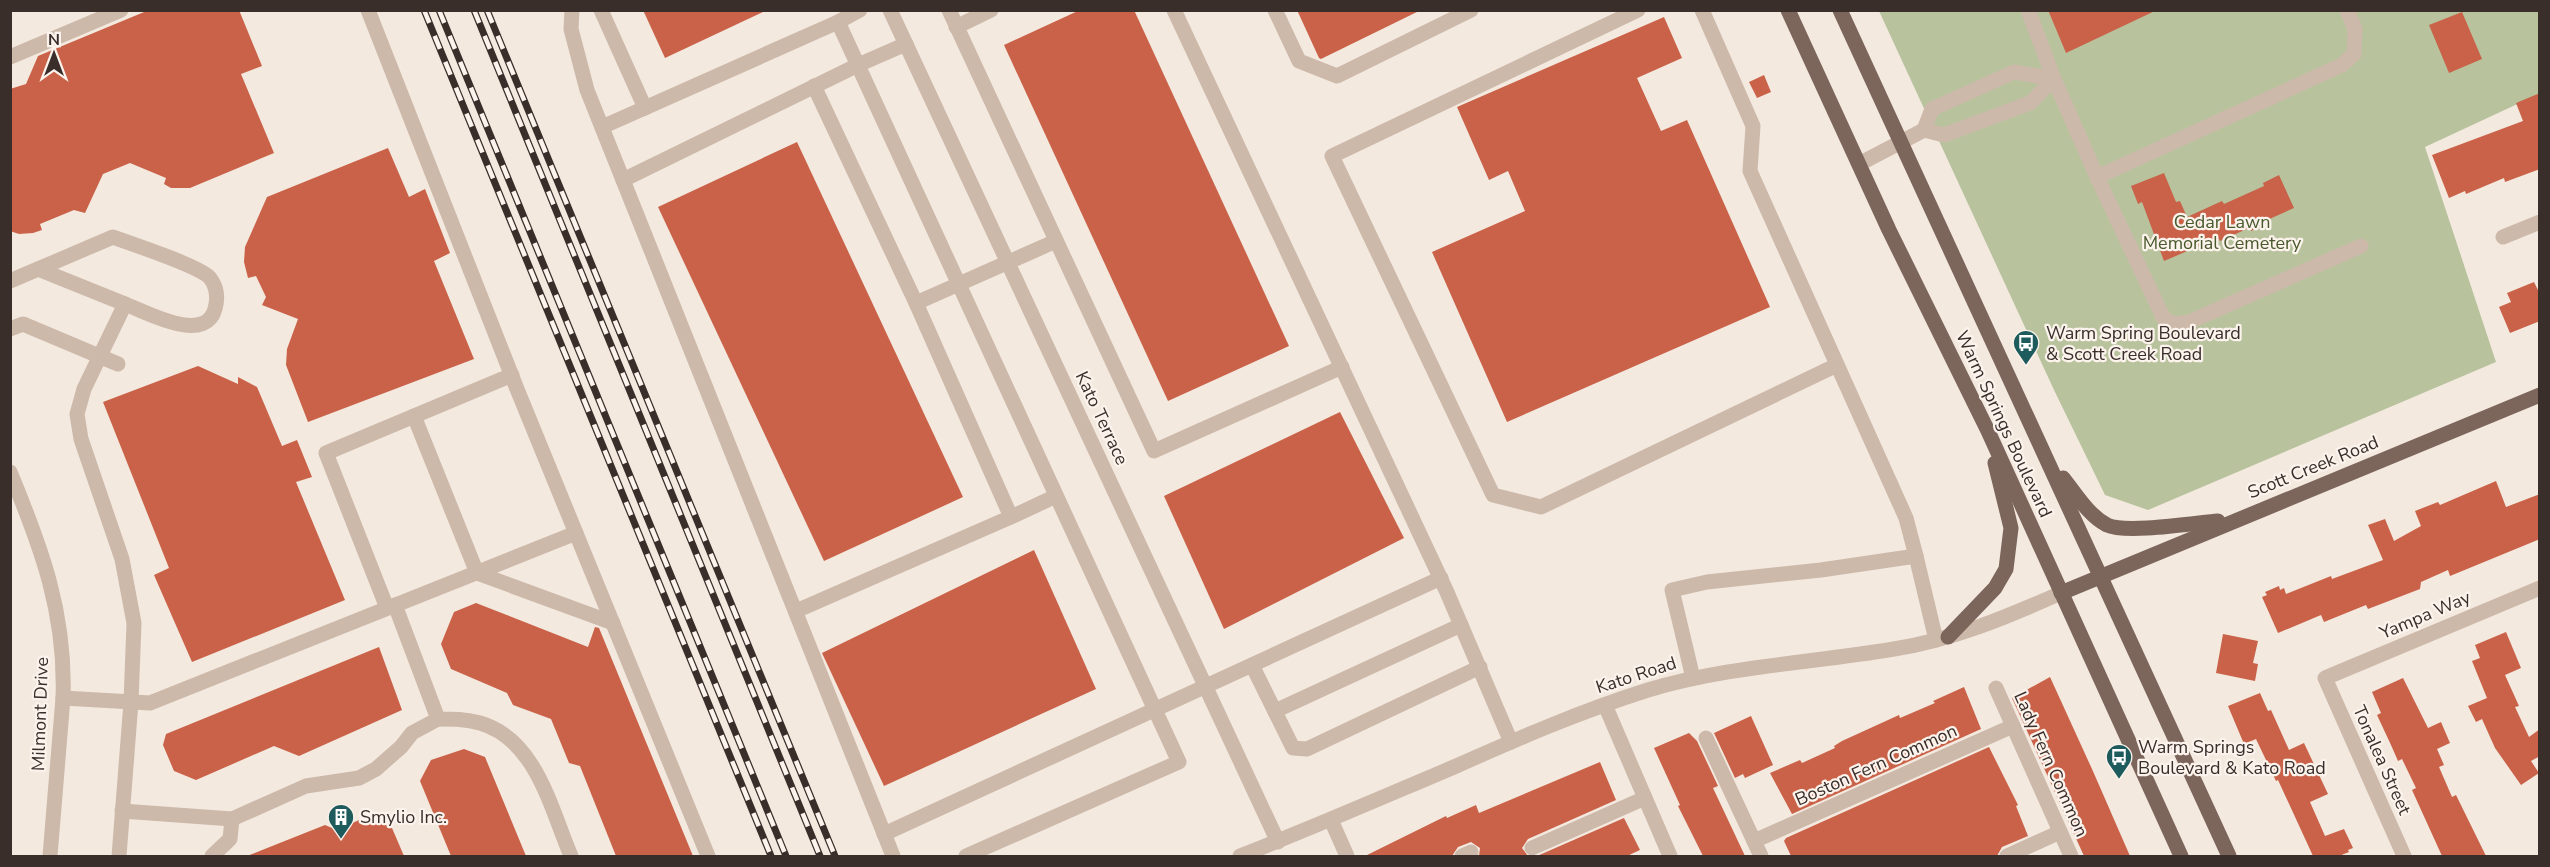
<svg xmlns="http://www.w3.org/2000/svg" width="2550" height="867" font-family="'Nunito Sans',sans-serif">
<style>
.green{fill:#b8c39e}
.building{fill:#c96248}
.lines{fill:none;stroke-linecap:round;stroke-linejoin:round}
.minor{stroke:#ccb9aa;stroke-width:15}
.major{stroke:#7c655b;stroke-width:15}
.rail-casing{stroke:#3a2e2a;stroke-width:7}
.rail{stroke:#fbf3ec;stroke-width:4.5;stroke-dasharray:14;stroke-linecap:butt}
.labels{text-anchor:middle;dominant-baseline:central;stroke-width:4.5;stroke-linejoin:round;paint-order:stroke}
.park-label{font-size:18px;fill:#4a592d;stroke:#fbf3ec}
.poi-label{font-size:18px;fill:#3a2e2a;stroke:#fbf3ec;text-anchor:start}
.street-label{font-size:18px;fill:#3a2e2a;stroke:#fbf3ec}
</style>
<rect width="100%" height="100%" fill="#f4e9df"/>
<path class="green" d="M1879,11H2539V94L2425,147L2496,362L2148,510L2105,495L2054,390Z"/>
<g class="building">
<path d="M149,10H239L262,66L241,74L274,153L190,188H171L164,184L166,178L130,163L103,174L85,213L74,210L40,224L42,230L33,233L19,234L10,231V89L26,84L38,56Z"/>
<path d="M643,10H767L665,58Z"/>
<path d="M1080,10H1134L1289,346L1168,401L1004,45Z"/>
<path d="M1297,10H1421L1321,59L1319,58Z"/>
<path d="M2048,10H2157L2066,53Z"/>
<path d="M2462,12L2482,59L2449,73L2429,25Z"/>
<path d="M1664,17L1682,58L1637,78L1661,131L1687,120L1770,307L1507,422L1432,252L1525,211L1508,171L1489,180L1457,107Z"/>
<path d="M1764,75L1771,92L1757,98L1749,82Z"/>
<path d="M2540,93V169L2505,182L2504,178L2466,194L2465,191L2449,198L2432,155L2523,121L2516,103Z"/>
<path d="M797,142L963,497L824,561L658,207Z"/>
<path d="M388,148L409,197L425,189L450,253L434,261L474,359L308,422L286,365L287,349L298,319L262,305L266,297L256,276L248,278L244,262L245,247L267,197Z"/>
<path d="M2164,173L2176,202L2180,201L2187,217L2222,201L2224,204L2264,186L2263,183L2279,175L2294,208L2265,221L2266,224L2251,231L2249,228L2220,241L2218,238L2164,261L2142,202L2138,204L2131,186Z"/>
<path d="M2534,282L2540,294V321L2510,333L2499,307L2511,302L2507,293Z"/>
<path d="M198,366L238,384V377L257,387L282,446L297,440L312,477L296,482L345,600L192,662L154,575L169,568L103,402Z"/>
<path d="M1340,412L1404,538L1224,629L1164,496Z"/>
<path d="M2496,481L2506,507L2540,494V539L2450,576L2448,570L2421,582L2420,589L2368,609L2366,605L2324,622L2321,615L2278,633L2262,597L2267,595L2265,592L2279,586L2280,590L2284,588L2286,594L2331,576L2332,579L2383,560L2368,525L2385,519L2394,541L2421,526L2415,511L2438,502L2440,505Z"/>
<path d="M1034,550L1096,689L884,786L822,653Z"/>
<path d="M476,603L588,647L595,627L599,628L693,856H616L580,766L569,763L551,719L513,705L507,693L451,669L441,644L454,612Z"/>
<path d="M2506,632L2521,668L2505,675L2519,706L2515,707L2529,737L2540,729V756L2531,761L2539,773L2521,785L2495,748L2482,719L2476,722L2468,706L2487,698L2472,661L2480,658L2475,645Z"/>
<path d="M2223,634L2258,641L2253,663L2258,664L2255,681L2216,673Z"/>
<path d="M379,647L402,710L299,756L274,746L196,780L174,771L163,745L166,734Z"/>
<path d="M2050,677L2092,769L2130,856H2084L2012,698Z"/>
<path d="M2403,678L2428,728L2441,722L2450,743L2437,749L2444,765L2439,767L2452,797L2456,795L2486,856H2442L2412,790L2416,788L2402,759L2398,761L2391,745L2377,715L2381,713L2372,692Z"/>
<path d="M1964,687L1981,729L1792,814L1770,773L1800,760L1802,763L1835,748L1834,746L1842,741L1899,715L1900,718L1935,703L1933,701Z"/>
<path d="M2260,693L2268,711L2271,710L2289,750L2304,743L2328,794L2310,802L2325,836L2344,829L2353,848L2348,850L2349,852L2339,856H2313L2278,780L2276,781L2256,739L2244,744L2228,706Z"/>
<path d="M1751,716L1773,765L1745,778L1743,774L1735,778L1714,733Z"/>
<path d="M1689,733L1697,741L1718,786L1713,788L1745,856H1703L1678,806L1680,805L1654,748Z"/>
<path d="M1989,747L2018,805L2016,806L2028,836L2002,847L1997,856H1791L1784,841L1786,838Z"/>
<path d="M464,749L485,757L526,856H451L420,781L431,760Z"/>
<path d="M1600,762L1616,800L1528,839L1522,848L1528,856H1479L1480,848L1471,842L1458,847L1452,856H1365L1446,816L1447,818L1476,805L1479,813Z"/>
<path d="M368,816L392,828L404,856H247L325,825L337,830Z"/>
<path d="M1624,818L1640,850L1627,856H1537Z"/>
</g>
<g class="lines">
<g class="minor">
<path d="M368,10L517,389L708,856"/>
<path d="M572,10L571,29L587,90L893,856"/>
<path d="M601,10L645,108"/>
<path d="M890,10L1278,842"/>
<path d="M949,10L1154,451L1342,367"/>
<path d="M1174,10L1446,590L1511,742"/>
<path d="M1275,10L1299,61L1337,76L1471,10"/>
<path d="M1638,10L1332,156L1493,495L1541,507L1837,365"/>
<path d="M1702,10L1753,126L1750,171L1906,518L1916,556"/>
<path d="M2028,10L2054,79L2097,177L2342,65L2354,54L2355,29L2347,10"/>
<path d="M838,22L860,10"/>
<path d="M956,27L991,10"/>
<path d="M10,57L121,10"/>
<path d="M602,127L838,22L1179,762L966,856"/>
<path d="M1924,130L1932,109L2014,72L2054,79"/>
<path d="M1859,164L1924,130L1944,135L2030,103L2054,79"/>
<path d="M2097,177L2164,319L2175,324L2189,322L2361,246"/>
<path d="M623,180L858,65L906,44"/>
<path d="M2503,237L2540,222"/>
<path d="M38,269L113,237C131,244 200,266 210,278C217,287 218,298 215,309C205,345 146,312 125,304"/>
<path d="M10,281L38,269L125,304L84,389L77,414L81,439L122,559L134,623L131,702L119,856"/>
<path d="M916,303L1056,241"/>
<path d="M10,329L23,324L118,364"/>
<path d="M414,416L477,573L613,623"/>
<path d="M10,472C42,549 66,614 63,698L50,856"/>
<path d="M1011,517L1056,496"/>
<path d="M395,605L438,719C453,719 466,719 480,723C536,739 551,809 571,856"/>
<path d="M387,608L326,453L512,375"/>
<path d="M796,611L1011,517L916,303L814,86"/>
<path d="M1252,665L1293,748L1307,749L1480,667"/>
<path d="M1693,678L1672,590L1707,582L1821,570L1916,556L1936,640"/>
<path d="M1996,688L2071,856"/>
<path d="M63,698L150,703L576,533"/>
<path d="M1605,705L1670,856"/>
<path d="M1275,711L1461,625"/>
<path d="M1706,738L1761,856"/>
<path d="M122,811L232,819L306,786L359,778L376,769L401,747L412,733L438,719"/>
<path d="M1331,820L1347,856"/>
<path d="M884,834L1441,578"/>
<path d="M1754,841L2013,726"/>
<path d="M1532,848L1645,798"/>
<path d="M212,856L230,839L232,819"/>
<path d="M1240,856C1312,828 1383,797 1454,767C1517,739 1581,711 1648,690C1728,666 1811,663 1894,649C1952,640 2007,617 2061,593"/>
<path d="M1462,856L1471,852"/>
<path d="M2007,856L2060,832"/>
<path d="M2404,856L2325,678L2540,588"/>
</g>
<g class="major">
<path d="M1788,10L1889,230L1988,431L2181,856"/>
<path d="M1840,10L2229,856"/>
<path d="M2063,478C2076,494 2088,515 2107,525C2126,534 2195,523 2218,521"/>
<path d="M2061,593L2540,395"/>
<path d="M1948,637L1995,588L2006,569L2011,528L1995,463"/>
</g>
<g class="rail-casing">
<g id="rail">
<path d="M424,10L771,856"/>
<path d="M439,10L786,856"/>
<path d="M474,10L820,856"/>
<path d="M487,10L835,856"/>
</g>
</g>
<use href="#rail" class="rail"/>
</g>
<defs>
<g id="bus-pin" transform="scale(1.35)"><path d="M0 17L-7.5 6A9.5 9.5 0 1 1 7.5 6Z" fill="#1e5b5d" stroke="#fbf3ec"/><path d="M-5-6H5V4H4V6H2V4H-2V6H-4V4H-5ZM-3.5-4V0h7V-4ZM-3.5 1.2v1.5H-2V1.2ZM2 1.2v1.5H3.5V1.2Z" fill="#fff"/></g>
<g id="building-pin" transform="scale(1.35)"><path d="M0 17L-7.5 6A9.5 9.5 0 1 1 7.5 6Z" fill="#1e5b5d" stroke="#fbf3ec"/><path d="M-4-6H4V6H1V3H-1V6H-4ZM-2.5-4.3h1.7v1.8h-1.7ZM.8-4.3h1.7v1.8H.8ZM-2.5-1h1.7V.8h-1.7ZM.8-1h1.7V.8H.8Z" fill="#fff"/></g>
</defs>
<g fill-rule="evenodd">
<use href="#bus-pin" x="2026" y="343"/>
<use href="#bus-pin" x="2119" y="757"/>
<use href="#building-pin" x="341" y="817"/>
</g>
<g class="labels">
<g class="park-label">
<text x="2222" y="222">Cedar Lawn<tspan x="2222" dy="21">Memorial Cemetery</tspan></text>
</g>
<g class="poi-label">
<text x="2046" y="333">Warm Spring Boulevard<tspan x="2046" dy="21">&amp; Scott Creek Road</tspan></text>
<text x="2138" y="747">Warm Springs<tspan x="2138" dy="21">Boulevard &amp; Kato Road</tspan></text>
<text x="360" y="817">Smylio Inc.</text>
</g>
<g class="street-label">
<text transform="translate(1102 418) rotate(65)">Kato Terrace</text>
<text transform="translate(2004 424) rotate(65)">Warm Springs Boulevard</text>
<text transform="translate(2313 467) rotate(-22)">Scott Creek Road</text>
<text transform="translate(2425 615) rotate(-23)">Yampa Way</text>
<text transform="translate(1636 675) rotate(-18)">Kato Road</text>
<text transform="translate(40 714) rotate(-88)">Milmont Drive</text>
<text transform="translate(2382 760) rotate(66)">Tonalea Street</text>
<text transform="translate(2051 764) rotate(66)">Lady Fern Common</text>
<text transform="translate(1876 765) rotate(-24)">Boston Fern Common</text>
</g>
</g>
<rect width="2550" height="867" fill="none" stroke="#3a2e2a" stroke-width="24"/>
<g transform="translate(54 54)" stroke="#fbf3ec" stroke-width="4.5" paint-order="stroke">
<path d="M0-4.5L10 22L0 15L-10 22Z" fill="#3a2e2a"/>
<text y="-9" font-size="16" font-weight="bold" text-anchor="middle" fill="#3a2e2a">N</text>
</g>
</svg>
